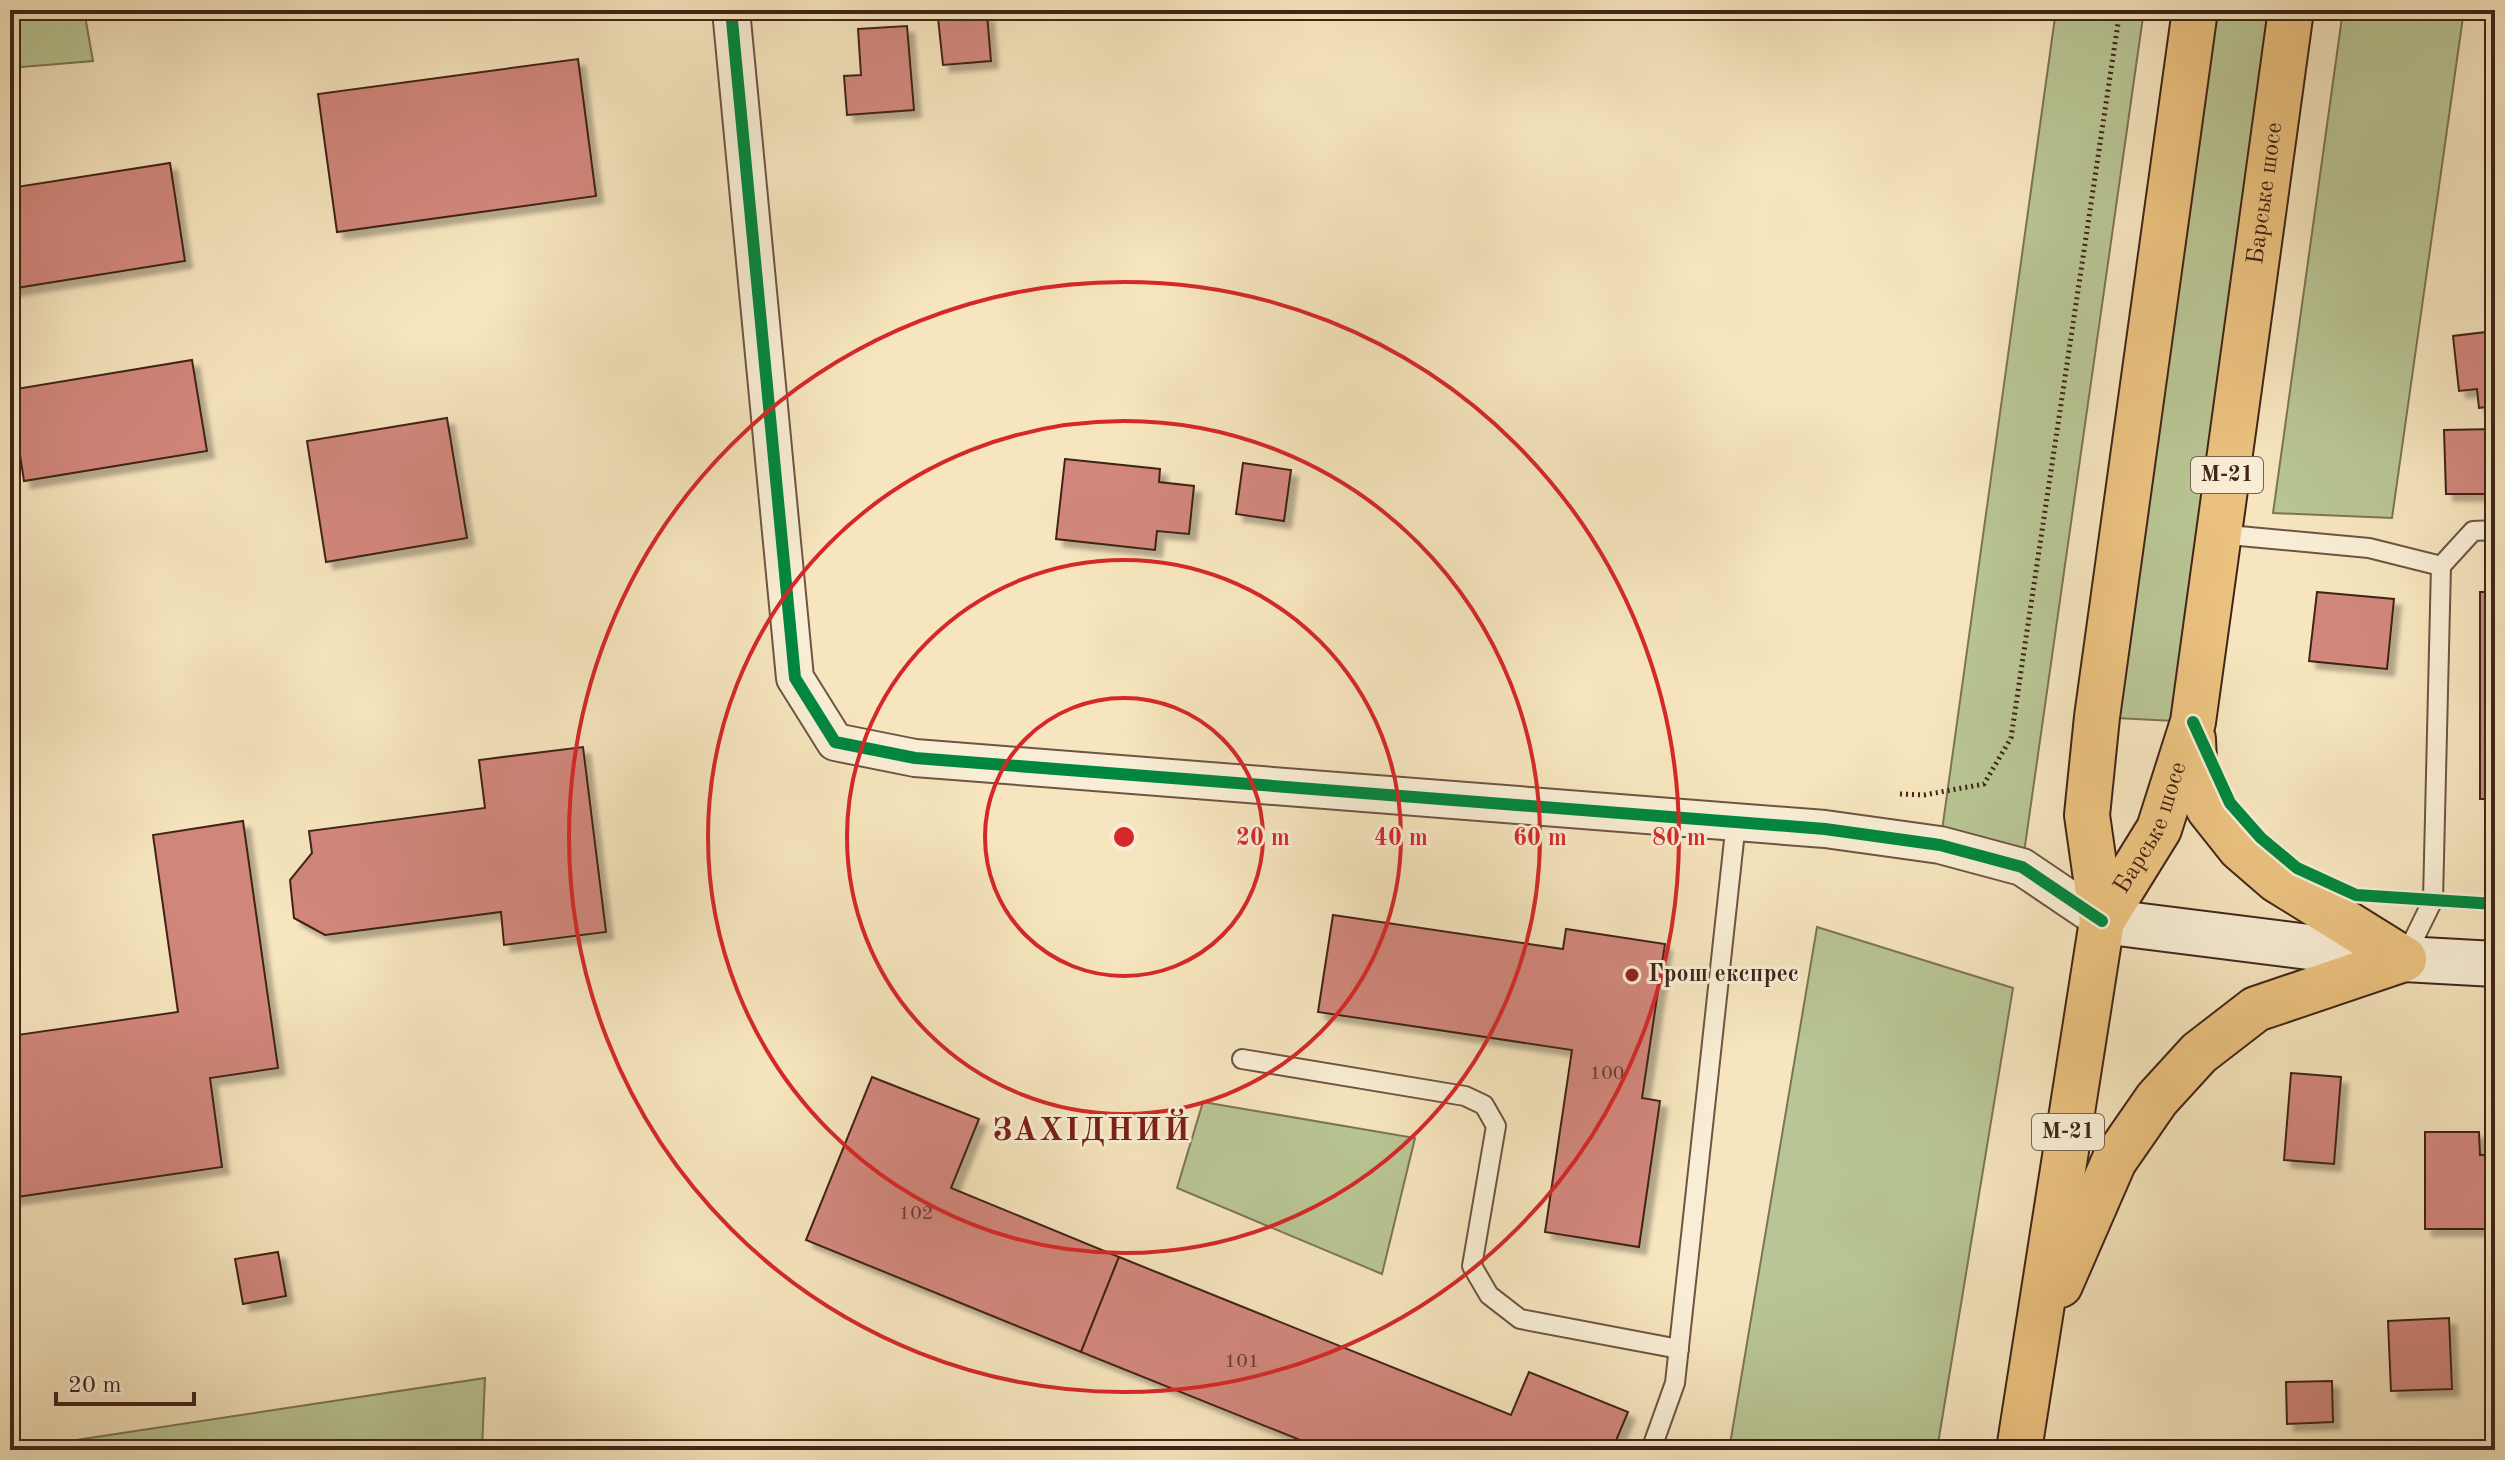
<svg xmlns="http://www.w3.org/2000/svg" width="2505" height="1460" font-family="'Old Standard TT',serif">
<style>
.green{fill:#b9c594;stroke:#7c7456;stroke-width:2}
.building{fill:#d2877b;stroke:#402419;stroke-width:2;filter:url(#shadow)}
.lines{fill:none;stroke-linecap:round;stroke-linejoin:round}
.service-casing{stroke:#6e5442;stroke-width:22}
.minor-casing{stroke:#6e5442;stroke-width:40}
.secondary-casing{stroke:#402419;stroke-width:48}
.trunk-casing{stroke:#402419;stroke-width:48}
.path{stroke:#402419;stroke-width:5;stroke-dasharray:2 4;stroke-linecap:butt}
.service{stroke:#f9eed5;stroke-width:18}
.minor{stroke:#f9eed5;stroke-width:36}
.secondary{stroke:#f9eed5;stroke-width:44}
.trunk{stroke:#ebc27f;stroke-width:44}
.cycleway-casing{stroke:#f9eed5;stroke-width:17}
.cycleway{stroke:#00873e;stroke-width:12}
.ring{fill:none;stroke:#d62828;stroke-width:4}
.poi-dot{fill:#8f2418;stroke:#f9eed5;stroke-width:3}
.labels{text-anchor:middle;dominant-baseline:central;stroke-width:6;stroke-linejoin:round;paint-order:stroke}
.number-label{font-size:20px;fill:#643d32}
.shield{fill:#f9eed5;stroke:#786151;stroke-width:2}
.shield-label{font-size:22px;font-weight:bold;fill:#402419}
.street-label{font-size:24px;fill:#402419;stroke:#f9eed5}
.poi-label{font-size:24px;font-weight:bold;fill:#402419;stroke:#f9eed5;text-anchor:start}
.district-label{font-size:32px;font-weight:bold;letter-spacing:2px;fill:#7a1f14;stroke:#f9eed5}
.centre{fill:#d62828;stroke:#f9eed5;stroke-width:4}
.ring-label{font-size:24px;text-anchor:middle;font-weight:bold;fill:#d62828;stroke:#f9eed5;stroke-width:6;stroke-linejoin:round;paint-order:stroke}
</style>
<defs>
<filter id="shadow"><feDropShadow dx="7" dy="7" stdDeviation="2" flood-color="#0004"/></filter>
</defs>
<rect width="100%" height="100%" fill="#f6e5be"/>
<filter id="stains"><feTurbulence type="fractalNoise" baseFrequency=".0025" numOctaves="4"/><feColorMatrix values="0 0 0 0 .2 0 0 0 0 .09 0 0 0 0 .02 0 0 0 .5 -.17"/></filter>
<radialGradient id="worn" r=".72"><stop offset=".6" stop-color="#630" stop-opacity="0"/><stop offset="1" stop-color="#630" stop-opacity=".3"/></radialGradient>
<g class="green">
<path d="M10,10H84L93,61L10,68Z"/>
<path d="M2056,10H2144L2022,867L1940,845Z"/>
<path d="M2196,10H2291L2193,722L2097,717Z"/>
<path d="M2343,10H2464L2392,518L2273,513Z"/>
<path d="M1817,927L2013,988L1937,1450H1729Z"/>
<path d="M1203,1102L1415,1138L1382,1274L1177,1188Z"/>
<path d="M485,1378L482,1450H10Z"/>
</g>
<g class="building">
<path d="M987,14L991,61L943,65L938,18Z"/>
<path d="M907,26L914,110L847,115L844,76L861,75L858,29Z"/>
<path d="M578,59L596,196L337,232L318,94Z"/>
<path d="M170,163L185,261L10,289V188Z"/>
<path d="M2495,331V406L2479,408L2477,389L2459,391L2453,336Z"/>
<path d="M192,360L207,451L24,481L10,390Z"/>
<path d="M447,418L467,538L326,562L307,441Z"/>
<path d="M2495,429V494H2446L2444,430Z"/>
<path d="M1065,459L1160,469L1159,482L1194,486L1189,534L1157,531L1155,550L1056,539Z"/>
<path d="M1243,463L1291,470L1284,521L1236,514Z"/>
<path d="M2317,592L2394,599L2387,669L2309,661Z"/>
<rect x="2480" y="592" width="15" height="207"/>
<path d="M583,747L606,932L504,945L501,912L325,935L294,918L290,880L312,853L309,831L485,808L479,760Z"/>
<path d="M243,821L278,1068L210,1078L222,1167L10,1198V1036L178,1012L153,835Z"/>
<path d="M1333,915L1563,949L1566,929L1665,944L1642,1098L1660,1101L1639,1247L1545,1232L1572,1050L1318,1012Z"/>
<path d="M2291,1073L2341,1077L2334,1164L2284,1160Z"/>
<path d="M872,1077L979,1119L951,1188L1119,1257L1081,1352L806,1240Z"/>
<path d="M2425,1132H2479L2480,1155H2495V1229H2425Z"/>
<path d="M278,1252L286,1296L243,1304L235,1259Z"/>
<path d="M1119,1257L1511,1415L1529,1372L1628,1412L1612,1450H1325L1081,1352Z"/>
<path d="M2449,1318L2452,1389L2391,1391L2388,1321Z"/>
<path d="M2332,1381L2333,1422L2287,1424L2286,1382Z"/>
</g>
<g class="lines">
<g class="service-casing">
<g id="service">
<path d="M2218,534L2369,548L2441,566"/>
<path d="M2405,957L2433,900L2441,566L2473,531L2495,530"/>
<path d="M1242,1059L1465,1096L1484,1105L1496,1126L1472,1266L1489,1295L1520,1319L1679,1349"/>
<path d="M1651,1450L1675,1383L1736,822"/>
</g>
</g>
<g class="minor-casing">
<path id="minor" d="M731,10L795,678L835,742L915,758L1825,829L1940,845L2022,867L2102,921"/>
</g>
<g class="secondary-casing">
<path id="secondary" d="M2102,921L2404,959L2495,964"/>
</g>
<g class="trunk-casing">
<g id="trunk">
<path d="M2193,739L2195,782L2209,809L2240,848L2277,880L2404,959"/>
<path id="s1" d="M2102,921L2159,829L2193,722L2291,10"/>
<path d="M2060,1285L2114,1161L2157,1099L2199,1053L2256,1009L2404,959"/>
<path d="M2019,1450L2102,921L2087,815L2097,717L2195,10"/>
</g>
</g>
<path class="path" d="M1900,794L1924,795L1984,784L2011,738L2120,10"/>
<use href="#service" class="service"/>
<use href="#minor" class="minor"/>
<use href="#secondary" class="secondary"/>
<use href="#trunk" class="trunk"/>
<g class="cycleway-casing">
<g id="cycleway">
<path d="M731,10L795,678L835,742L915,758L1825,829L1940,845L2022,867L2102,921"/>
<path d="M2193,722L2230,803L2261,838L2297,868L2356,895L2495,904"/>
</g>
</g>
<use href="#cycleway" class="cycleway"/>
</g>
<g class="ring">
<circle cx="1124" cy="837" r="139"/>
<circle cx="1124" cy="837" r="277"/>
<circle cx="1124" cy="837" r="416"/>
<circle cx="1124" cy="837" r="555"/>
</g>
<circle class="poi-dot" cx="1632" cy="975" r="8"/>
<g class="labels">
<g class="number-label">
<text x="1607" y="1074">100</text>
<text x="916" y="1214">102</text>
<text x="1242" y="1362">101</text>
</g>
<g class="shield">
<rect x="2191" y="457" width="72" height="36" rx="6"/>
<rect x="2032" y="1114" width="72" height="36" rx="6"/>
</g>
<g class="shield-label">
<text x="2227" y="475">М-21</text>
<text x="2068" y="1132">М-21</text>
</g>
<g class="street-label">
<text stroke="none"><textPath href="#s1" startOffset="754">Барське шосе</textPath></text>
<text stroke="none"><textPath href="#s1" startOffset="106">Барське шосе</textPath></text>
</g>
<g class="poi-label">
<text x="1648" y="975">Грош експрес</text>
</g>
<g class="district-label">
<text x="1092" y="1132">ЗАХІДНИЙ</text>
</g>
</g>
<circle cx="1124" cy="837" r="12" class="centre"/>
<g class="ring-label">
<text x="1263" y="845">20 m</text>
<text x="1401" y="845">40 m</text>
<text x="1540" y="845">60 m</text>
<text x="1679" y="845">80 m</text>
</g>
<rect width="2505" height="1460" fill="none" stroke="#f6e5be" stroke-width="40"/>
<rect x="12" y="12" width="2481" height="1436" fill="none" stroke="#402419" stroke-width="4"/>
<rect x="20" y="20" width="2465" height="1420" fill="none" stroke="#402419" stroke-width="2"/>
<path d="M56 1392v12h138v-12" fill="none" stroke="#402419" stroke-width="4"/>
<text x="68" y="1392" font-size="24" fill="#402419" stroke="#f9eed5" stroke-width="6" paint-order="stroke">20 m</text>
<rect width="100%" height="100%" filter="url(#stains)"/>
<rect width="100%" height="100%" fill="url(#worn)"/>
</svg>
